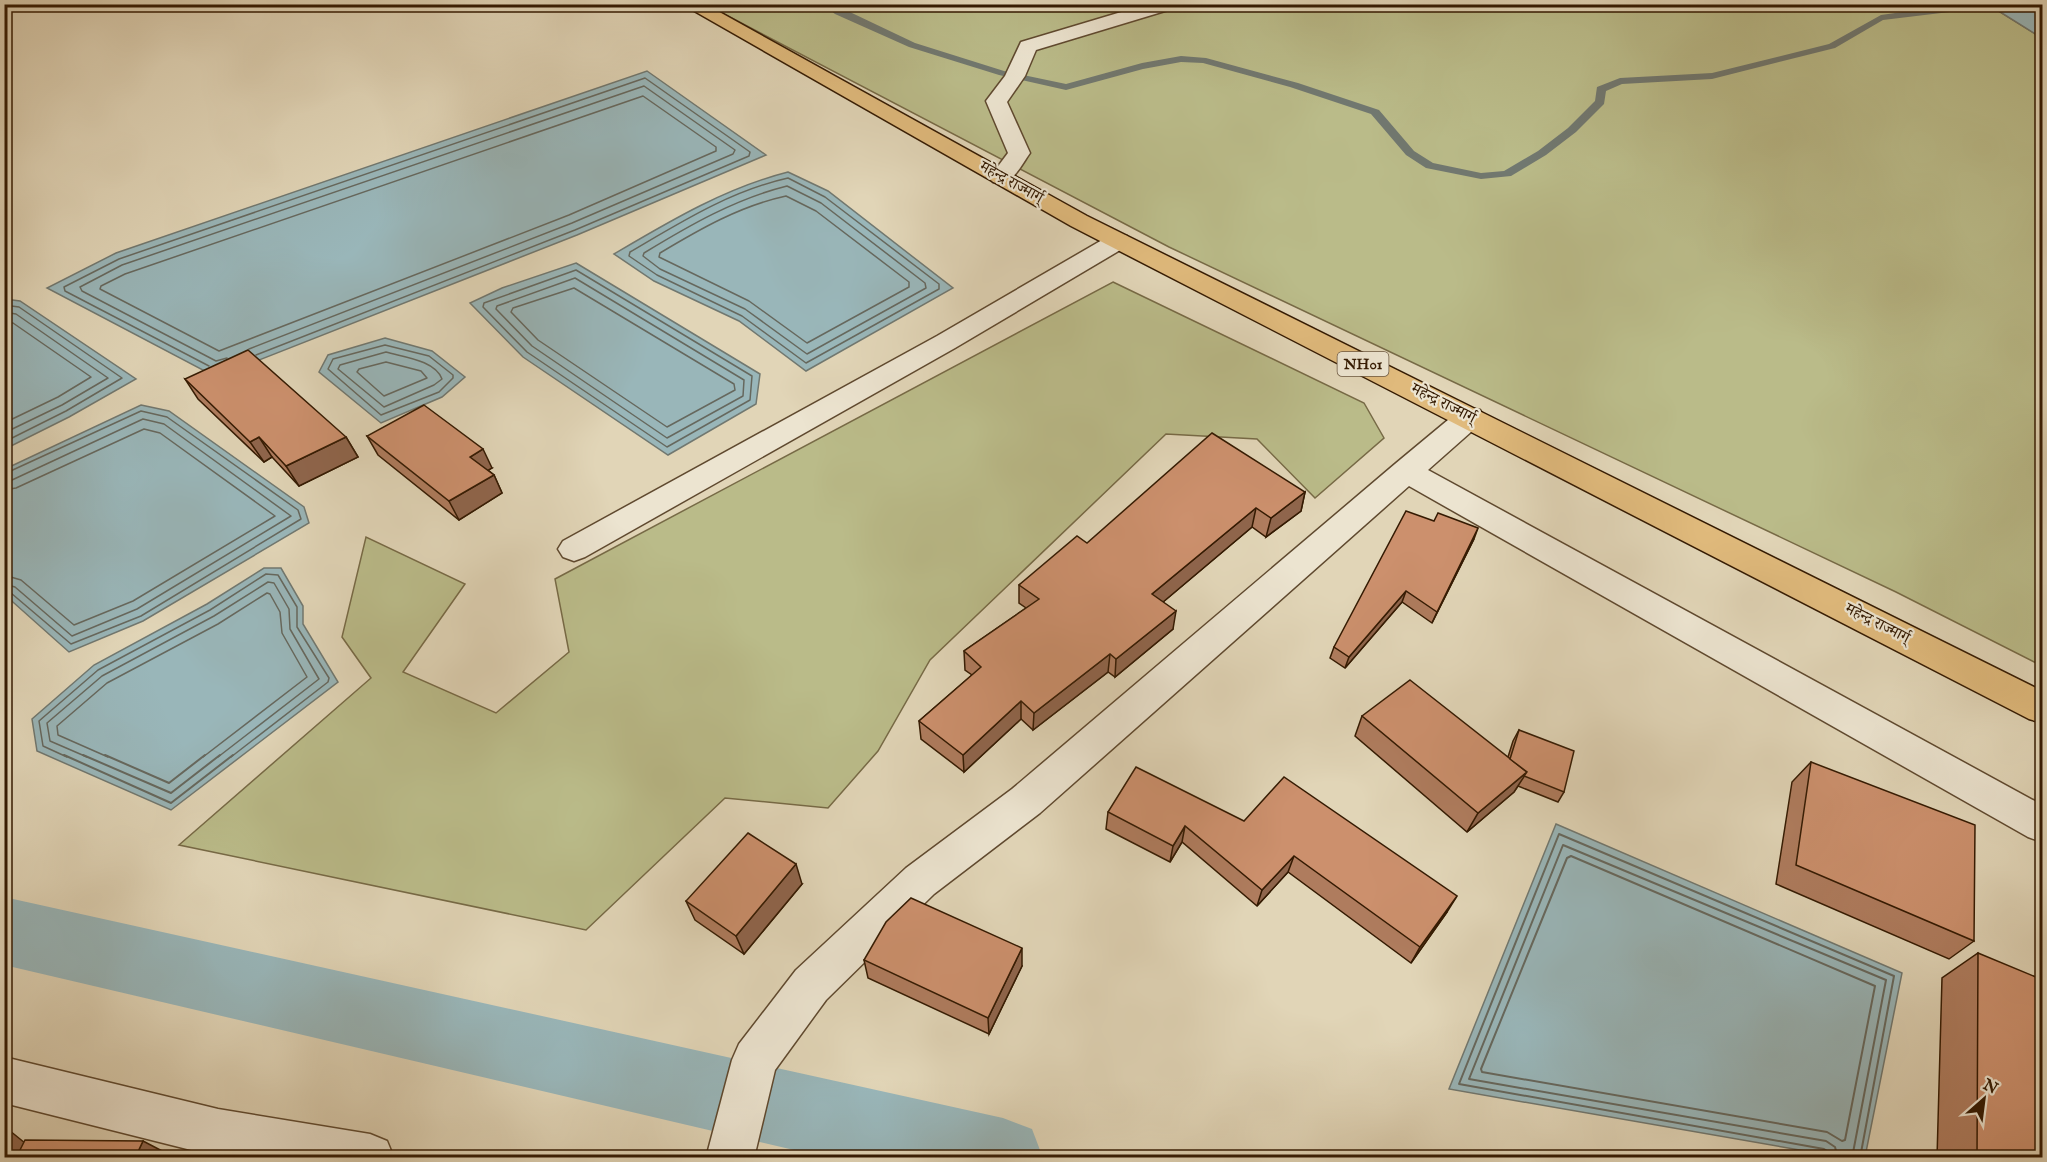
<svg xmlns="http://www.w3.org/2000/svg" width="2047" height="1162" font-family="'IM FELL English','Noto Serif Devanagari',serif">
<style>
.green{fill:#babb89;stroke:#776a46;stroke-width:1.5}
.water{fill:#99b6b9;stroke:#717870;stroke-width:1.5}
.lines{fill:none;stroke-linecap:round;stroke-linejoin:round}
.shore-far1{stroke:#66685e;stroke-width:1.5}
.shore{stroke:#66685e;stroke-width:2}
.stream{fill:#717870;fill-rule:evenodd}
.canal{fill:#99b6b9;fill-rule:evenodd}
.minor-casing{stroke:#5f492f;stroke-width:3}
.highway-casing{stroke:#341a02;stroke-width:3}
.minor{fill:#ece4d0;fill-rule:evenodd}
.highway{fill:#e0ba7c;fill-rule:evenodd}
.wall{fill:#af7c5e;stroke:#341a02;stroke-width:1.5}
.shaded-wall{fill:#8f654c;stroke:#341a02;stroke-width:1.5}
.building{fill:#cc906d;stroke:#341a02;stroke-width:1.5}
.labels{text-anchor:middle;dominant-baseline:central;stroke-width:4.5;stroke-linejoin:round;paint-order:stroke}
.shield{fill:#ece4d0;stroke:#6b5740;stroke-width:1.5}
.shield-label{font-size:15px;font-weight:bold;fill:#341a02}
.street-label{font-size:16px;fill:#341a02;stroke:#ece4d0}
</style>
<rect width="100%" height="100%" fill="#e1d5b7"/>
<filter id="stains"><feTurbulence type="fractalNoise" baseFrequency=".00333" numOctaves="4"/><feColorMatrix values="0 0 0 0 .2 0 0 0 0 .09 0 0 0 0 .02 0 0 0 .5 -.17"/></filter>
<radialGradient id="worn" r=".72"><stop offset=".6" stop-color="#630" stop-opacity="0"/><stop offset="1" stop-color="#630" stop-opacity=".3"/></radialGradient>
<g class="green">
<path d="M707,5H1989L2042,38V666L1896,592L1169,247Z"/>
<path d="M1113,282L1364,403L1384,438L1315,498L1257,439L1166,434L930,660L878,751L828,808L725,798L586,930L179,845L371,678L342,637L366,537L465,584L403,672L496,713L569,652L555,579Z"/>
</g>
<g class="water">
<path d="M1989,5H2042V38Z"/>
<path d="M647,71L766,155L577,235L216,377L47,288L116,253Z"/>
<path d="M788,172L828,191L953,288L806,371L739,321L654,281L614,254C670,221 725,188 788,172Z"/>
<path d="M576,263L760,374L756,404L668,455L523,357L470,303L502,288Z"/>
<path d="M5,299L20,301L136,379L69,417L5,449Z"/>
<path d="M385,338L432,351L465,377L442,397L381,423L319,372L328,355Z"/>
<path d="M141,405L169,411L304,507L309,523L143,621L69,652L5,595V469Z"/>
<path d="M264,568H281L303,606V624L338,682L171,810L37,751L32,719L94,665L207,604Z"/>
<path d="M1556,824L1902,973L1865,1157H1840L1449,1089Z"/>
</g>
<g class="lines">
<g class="shore-far1">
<path d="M643,96L716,147V151L569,215L219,351L100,289L101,286L125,274Z"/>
<path d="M788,178L825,197L939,284V289L806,363L742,316L657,275L629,256L630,252C681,222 730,191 788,178Z"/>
<path d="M787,186L821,203L925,283L926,288L807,354L745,309L660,269L643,256L644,253C690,225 735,199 787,186Z"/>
<path d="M786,196L816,211L909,282V287L807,343L749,301L659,257L660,253C700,229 740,206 786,196Z"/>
<path d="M576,270L752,376L750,400L667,447L527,352L483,307L484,303Z"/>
<path d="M575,278L744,380L743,396L667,438L532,346L496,309L497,306Z"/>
<path d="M574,288L734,384L735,390L667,427L538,340L511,312L513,308Z"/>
<path d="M4,305L19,307L122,378L66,411L4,442"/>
<path d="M4,312L16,314L108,378L62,405L4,433"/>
<path d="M4,322L13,323L91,377L58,397L4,423"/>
<path d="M385,345L429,356L453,375V378L439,392L381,415L328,369L333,359Z"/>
<path d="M386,352C403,357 435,360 442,379L434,385L384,407L338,369L340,365Z"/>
<path d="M227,358L216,361L82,291L80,287L122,265L644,86L735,150L733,154L572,223L249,349"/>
<path d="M386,362L421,371L427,378L384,396L357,372L359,369Z"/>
<path d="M209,366L65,291L64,287L119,259L645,78L750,152L749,156L575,230L256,355"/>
<path d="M4,474L141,411L167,417L298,510L301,519L141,616L71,644L11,593L4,591"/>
<path d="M4,481L12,480L143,419L164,424L291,516L137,609L72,636L15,587L4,584"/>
<path d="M4,490L16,488L144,429L160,433L275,516L133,601L74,625L21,580L4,575"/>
<path d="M67,757L43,746L39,721L98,670L210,610L266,574L278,575L297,607V627L329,678L328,682L231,757"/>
<path d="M87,757L50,741L47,723L102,676L214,616L268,582L274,583L289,609L290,629L319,679L218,757"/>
<path d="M108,757L58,735L57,726L107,683L218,624L267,593L270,594L280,612L282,633L307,677L203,757"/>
</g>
<g class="shore">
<path d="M64,755L171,803L233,755"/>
<path d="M83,755L171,793L220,755"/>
<path d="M105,755L169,783L205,755"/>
<path d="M1571,856L1875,986L1845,1140L1842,1141L1827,1132L1482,1072L1481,1069L1567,858Z"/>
<path d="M1830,1158L1829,1152L1824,1149L1459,1084L1559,834L1894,976L1860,1158"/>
<path d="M1838,1158L1835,1147L1826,1141L1469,1079L1563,845L1886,980L1852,1158"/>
</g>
<path class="stream" d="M822,4H833L915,43L1004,71L1066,84L1142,63L1181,56L1206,58L1298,83L1379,110L1414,151L1433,163L1481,173L1504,171L1538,151L1568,128L1595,101L1597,87L1620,78L1712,73L1829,44L1881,15L1952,5L2016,4L1883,20L1835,48L1712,79L1622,84L1606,91L1604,104L1576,132L1546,155L1511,176L1481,179L1426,168L1406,155L1371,114L1290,87L1203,63L1181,62L1143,69L1066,90L999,75L909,47L835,14Z"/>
<path class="canal" d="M4,897L1003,1118L1032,1129L1043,1158H828L4,965Z"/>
<g class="minor-casing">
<g id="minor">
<path d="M1148,4H1178L1175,8L1036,50L1025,76L1007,102L1030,153C1020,167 1012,187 993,182L990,177L1008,153L986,101L1005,76L1021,42Z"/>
<path d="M1118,234L1127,236L1130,241L1127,246L955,348L585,557L574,561L563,557L558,549L563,541L937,336L1109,236Z"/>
<path d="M1470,408L1480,410L1484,417L1480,424L1428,470L2042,805V842L2028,837L1409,486L1040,813L934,894L826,1000L775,1070L754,1158H706L732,1060L739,1044L796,970L906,868L1012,789L1395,464L1460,410Z"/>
<path d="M4,1057L218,1109L370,1134L387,1141L394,1158H223L4,1103Z"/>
</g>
</g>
<g class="highway-casing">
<path id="highway" d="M682,4H705L1087,216L2042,691V723L2029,719L1071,226Z"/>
</g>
<use href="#minor" class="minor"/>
<use href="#highway" class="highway"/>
</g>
<g class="wall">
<path d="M185,379L346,437L358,457L299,486L272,457L264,462L198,399Z"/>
<path d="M367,436L492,468L488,470L494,475L502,493L459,520L378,455Z"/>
<path d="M1305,492L1301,511L1266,537L1252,527L1163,602L1173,629L1115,677L1108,672L1033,730L1021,719L964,772L921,739L919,721L972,675L965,670L964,651L1026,608L1019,603V585L1087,543Z"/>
<path d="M1474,539L1432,623L1402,602L1345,668L1330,658L1334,647Z"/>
<path d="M1362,716L1508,757L1513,741L1519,730L1564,792L1558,802L1518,786L1514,792L1467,832L1355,736Z"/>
<path d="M1811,762L1974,941L1949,959L1776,884L1792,782Z"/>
<path d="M1108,812L1244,821L1447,912L1411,963L1288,872L1257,906L1182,842L1170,862L1106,829Z"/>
<path d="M802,884L744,954L695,920L686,901Z"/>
<path d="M1978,953L2043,1158H1937L1942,978Z"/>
<path d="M864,960L1022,966L989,1034L868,978Z"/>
</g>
<g class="shaded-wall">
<path d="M259,437L272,457L264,462L250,442Z"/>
<path d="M346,437L358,457L299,486L286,466Z"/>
<path d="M483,449L492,468L479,476L470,457Z"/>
<path d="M494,475L502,493L459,520L449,501Z"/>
<path d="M1305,492L1301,511L1266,537L1271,518Z"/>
<path d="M1256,508L1252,527L1150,613L1152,594Z"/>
<path d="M1478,528L1474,539L1432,623L1437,612Z"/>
<path d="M1406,591L1402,602L1345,668L1349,657Z"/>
<path d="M1176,611L1173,629L1115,677L1116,659Z"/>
<path d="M1110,654L1108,672L1033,730L1034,713Z"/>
<path d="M1021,701V719L964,772L963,755Z"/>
<path d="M1527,772L1514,792L1467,832L1478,813Z"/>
<path d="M1185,826L1182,842L1170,862L1173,846Z"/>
<path d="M1294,856L1288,872L1257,906L1262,890Z"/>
<path d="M796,864L802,884L744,954L736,936Z"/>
<path d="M1457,896L1447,912L1411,963L1420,947Z"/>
<path d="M1022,948V966L989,1034L988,1018Z"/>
<path d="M4,1126L36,1152L30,1158H4Z"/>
<path d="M143,1141L170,1155L168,1158H135Z"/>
</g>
<g class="building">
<path d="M248,350L346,437L286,466L259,437L250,442L185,379Z"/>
<path d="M424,405L483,449L470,457L494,475L449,501L367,436Z"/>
<path d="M1212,433L1305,492L1271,518L1256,508L1152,594L1176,611L1116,659L1110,654L1034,713L1021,701L963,755L919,721L981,667L964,651L1039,599L1019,585L1077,536L1087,543Z"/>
<path d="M1406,511L1434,521L1438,513L1478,528L1437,612L1406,591L1349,657L1334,647Z"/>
<path d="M1410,680L1527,772L1478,813L1362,716Z"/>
<path d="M1519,730L1574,751L1564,792L1524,776L1527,772L1510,759Z"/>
<path d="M1811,762L1975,825L1974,941L1796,865Z"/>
<path d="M1136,767L1244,821L1284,777L1457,896L1420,947L1294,856L1262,890L1185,826L1173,846L1108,812Z"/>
<path d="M748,833L796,864L736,936L686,901Z"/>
<path d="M911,898L1022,948L988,1018L864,960L886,922Z"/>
<path d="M1978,953L2043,980V1158H1977Z"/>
<path d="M25,1140L143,1141L135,1158H16Z"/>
</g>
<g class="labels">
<rect class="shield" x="1337.5" y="352" width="51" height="24" rx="4.5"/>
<g class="shield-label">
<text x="1363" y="364">NH01</text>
</g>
<g class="street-label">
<text transform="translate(1011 183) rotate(29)">महेन्द्र राज्मार्ग्</text>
<text transform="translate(1443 404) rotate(27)">महेन्द्र राज्मार्ग्</text>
<text transform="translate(1877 624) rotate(27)">महेन्द्र राज्मार्ग्</text>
</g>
</g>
<rect width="2047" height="1162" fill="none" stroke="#e1d5b7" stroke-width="24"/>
<rect x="6" y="6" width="2035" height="1150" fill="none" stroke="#341a02" stroke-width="3"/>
<rect x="12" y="12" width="2023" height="1138" fill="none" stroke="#341a02" stroke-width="1.5"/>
<g transform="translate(1984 1099) rotate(28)" stroke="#ece4d0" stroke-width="4.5" paint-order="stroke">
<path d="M0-4.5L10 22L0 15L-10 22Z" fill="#341a02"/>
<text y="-9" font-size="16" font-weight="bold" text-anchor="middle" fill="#341a02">N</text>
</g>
<rect width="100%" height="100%" filter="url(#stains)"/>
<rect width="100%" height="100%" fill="url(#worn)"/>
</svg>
